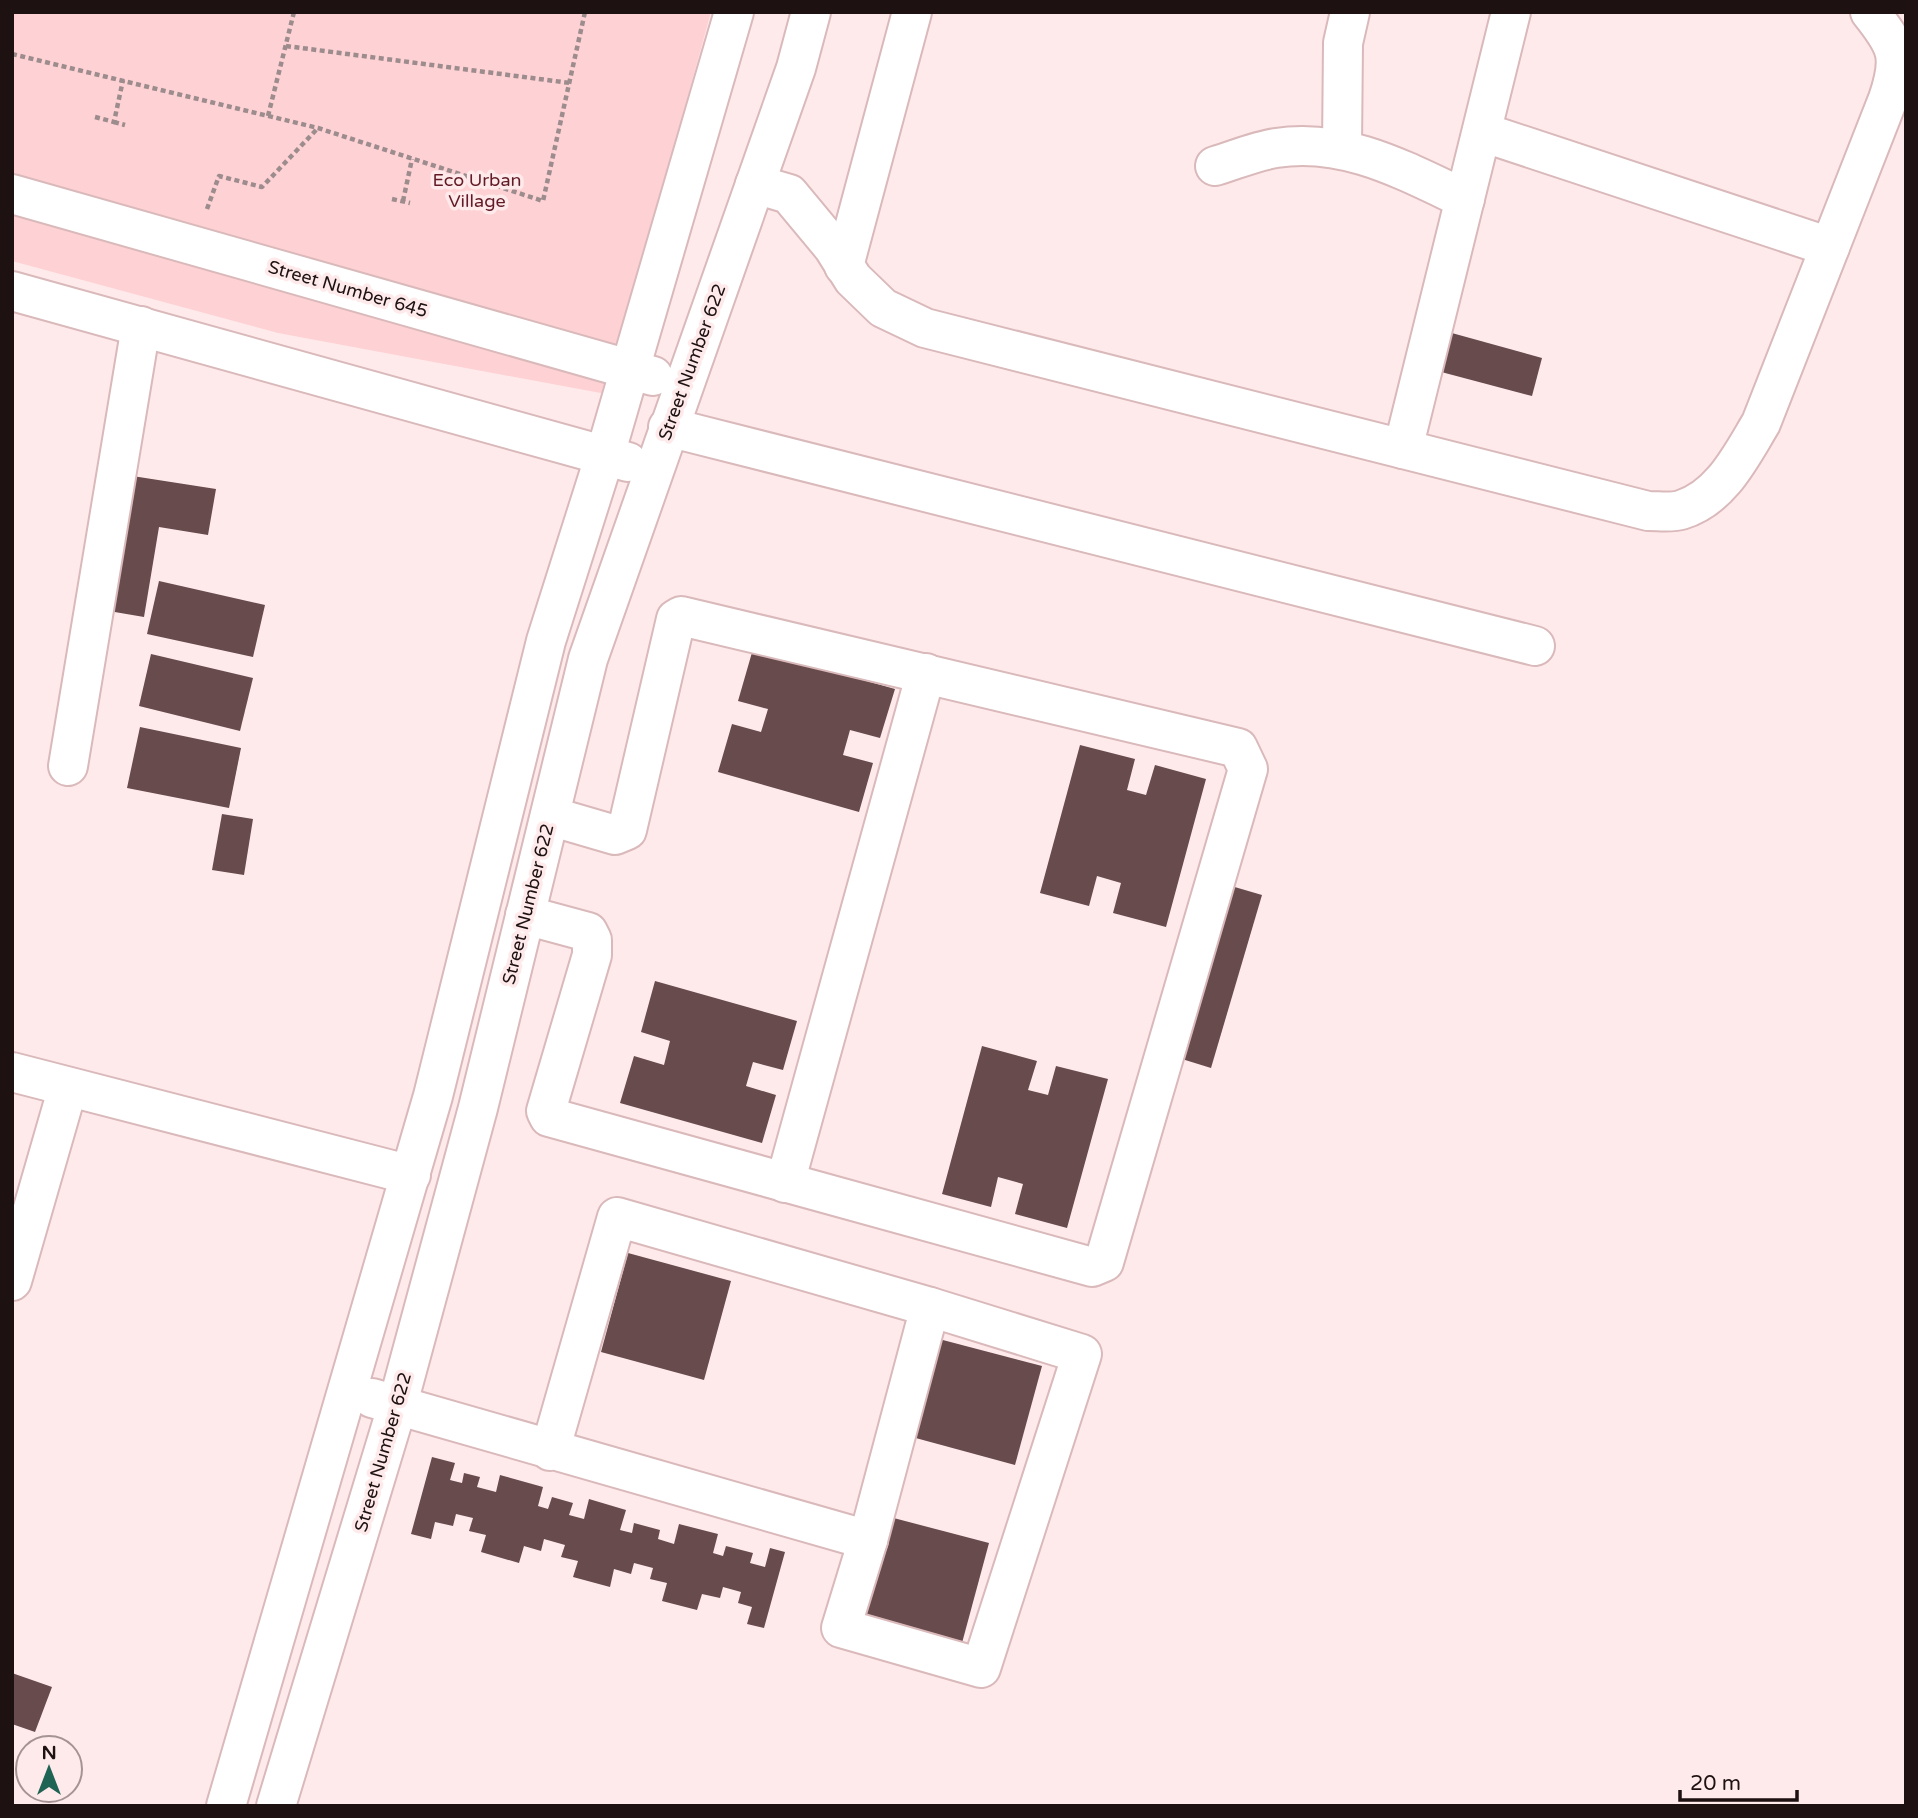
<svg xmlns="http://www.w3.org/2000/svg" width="1918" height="1818" font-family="'Varela Round',sans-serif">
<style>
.green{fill:#fed2d4}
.building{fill:#674b4d}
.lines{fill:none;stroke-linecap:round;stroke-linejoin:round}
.minor-casing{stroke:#dab9bb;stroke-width:42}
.path{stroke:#9d8c8d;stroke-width:4.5;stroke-dasharray:5 3.5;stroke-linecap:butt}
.minor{stroke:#fff;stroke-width:38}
.labels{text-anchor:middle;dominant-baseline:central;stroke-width:7;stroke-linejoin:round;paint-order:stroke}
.park-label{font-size:18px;fill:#621b26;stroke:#ffeaeb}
.street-label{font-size:18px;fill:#1d1112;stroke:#ffeaeb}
</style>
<rect width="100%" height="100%" fill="#ffeaeb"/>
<path class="green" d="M12,12H711L606,394L278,333L12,261Z"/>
<g class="building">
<path d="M1441,330L1542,358L1532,396L1430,369Z"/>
<path d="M126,475L216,489L208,535L159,527L144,617L103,610Z"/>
<path d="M159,581L265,605L253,657L147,634Z"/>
<path d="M753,649L895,689L880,738L850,730L843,755L873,763L859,812L718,772L732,724L761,732L768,709L738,701Z"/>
<path d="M151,654L253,678L240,731L139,706Z"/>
<path d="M140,727L241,748L229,808L127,788Z"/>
<path d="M1080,745L1135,759L1127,790L1146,795L1155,765L1206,779L1166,927L1113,913L1121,883L1097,876L1089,906L1040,893Z"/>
<path d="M222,814L253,819L244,875L212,870Z"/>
<path d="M1221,883L1262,895L1211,1068L1169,1055Z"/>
<path d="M655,981L797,1021L783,1070L753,1062L746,1086L776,1095L762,1143L620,1103L634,1056L664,1065L670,1041L641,1032Z"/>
<path d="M982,1046L1037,1061L1028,1090L1048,1095L1056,1066L1108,1079L1067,1228L1015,1214L1023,1184L998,1177L991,1207L942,1194Z"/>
<path d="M628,1253L731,1281L704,1380L601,1352Z"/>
<path d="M939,1339L1042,1366L1015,1465L912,1437Z"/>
<path d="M432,1457L455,1463L450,1480L462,1483L464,1473L480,1477L477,1487L496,1492L500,1475L543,1487L538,1506L548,1509L552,1497L573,1503L569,1515L584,1519L589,1499L626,1510L620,1530L632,1533L634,1523L660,1530L658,1539L674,1544L679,1524L718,1534L713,1553L723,1556L726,1546L753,1553L750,1563L765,1567L770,1548L785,1552L764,1628L747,1624L752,1607L738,1603L741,1592L723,1587L720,1598L702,1594L697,1610L662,1601L667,1583L650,1579L653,1568L634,1563L631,1574L614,1569L610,1587L573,1577L578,1561L561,1557L565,1545L544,1539L541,1551L524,1546L519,1563L481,1552L486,1535L469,1531L473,1518L456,1514L453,1526L435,1522L431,1539L411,1534Z"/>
<path d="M886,1516L989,1543L962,1643L859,1615Z"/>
<path d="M12,1673L52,1687L35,1732L12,1724Z"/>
</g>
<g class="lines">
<g class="minor-casing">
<g id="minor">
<path d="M1482,132L1830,247"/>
<path d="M1342,148L1343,43L1350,12"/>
<path d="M1215,166C1235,160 1256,151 1276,148C1345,137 1405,171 1465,199"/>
<path d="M755,184L789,194L833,247L853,279L883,308L925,328L1648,511C1659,511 1671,513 1681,510C1721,498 1741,456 1761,423L1888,99C1902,57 1898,47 1870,12"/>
<path d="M12,194L653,376"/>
<path d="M844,266L912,12"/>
<path d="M12,291L628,462"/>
<path d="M668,427L1535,646"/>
<path d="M1403,449L1511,12"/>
<path d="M68,766L141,326"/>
<path d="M525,915L588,932L592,940V955L546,1111L549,1117L1092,1267L1104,1262L1248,769L1238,748L681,616L676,619L627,830L615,835L550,816"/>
<path d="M12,1072L411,1175"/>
<path d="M785,1183L926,673"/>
<path d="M12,1281L68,1087"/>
<path d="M372,1398L868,1540L930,1307L617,1217L550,1451"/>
<path d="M868,1540L841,1628L981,1668L1082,1354L930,1307"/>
<path d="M226,1806L433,1096L546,641L605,455L734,12"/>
<path d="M276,1806L397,1407L478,1108L588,659L796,68L811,12"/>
</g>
</g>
<g class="path">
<path d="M286,46L570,83"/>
<path d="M12,54L318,128L543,201L585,12"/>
<path d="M268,116L294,12"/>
<path d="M95,117L114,122L123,80"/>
<path d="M114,122L125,125"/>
<path d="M392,199L410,203"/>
<path d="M403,201L412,159"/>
<path d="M207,209L219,176L262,187L318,128"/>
</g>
<use href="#minor" class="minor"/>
</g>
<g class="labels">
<g class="park-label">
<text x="477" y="180">Eco Urban<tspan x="477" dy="21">Village</tspan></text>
</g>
<g class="street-label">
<text transform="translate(348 289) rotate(16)">Street Number 645</text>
<text transform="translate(692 362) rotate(-70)">Street Number 622</text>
<text transform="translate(528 904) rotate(-76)">Street Number 622</text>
<text transform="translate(383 1452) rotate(-74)">Street Number 622</text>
</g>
</g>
<rect width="1918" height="1818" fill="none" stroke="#1d1112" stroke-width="28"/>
<g transform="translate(49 1769)"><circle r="33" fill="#ffeaeb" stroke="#a59394" stroke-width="2"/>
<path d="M0-5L12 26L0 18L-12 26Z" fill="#1f6354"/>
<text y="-10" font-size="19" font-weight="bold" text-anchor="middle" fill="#1d1112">N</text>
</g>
<path d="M1680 1790v10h117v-10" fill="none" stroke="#1d1112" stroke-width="3.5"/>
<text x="1690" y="1790" font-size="21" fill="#1d1112" stroke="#ffeaeb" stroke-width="5" paint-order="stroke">20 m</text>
</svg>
